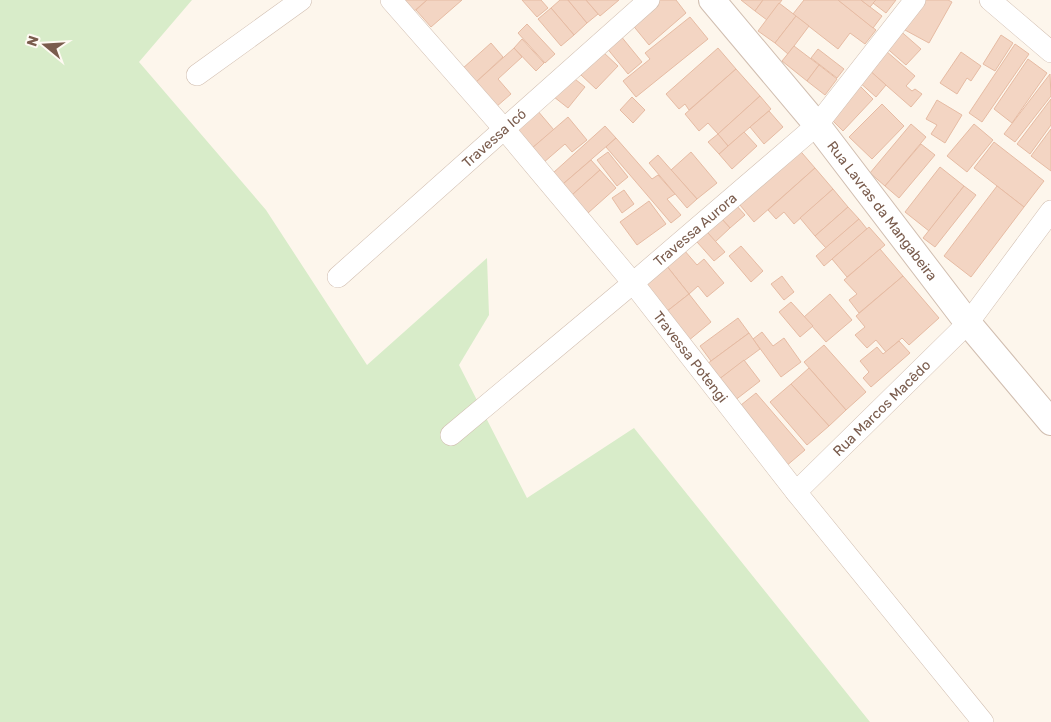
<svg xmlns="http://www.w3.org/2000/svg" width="1051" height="722" font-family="Rubik,sans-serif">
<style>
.green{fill:#d8ecc9}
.building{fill:#f3d5c3;stroke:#e6bba3}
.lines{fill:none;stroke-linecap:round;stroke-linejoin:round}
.minor-casing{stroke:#d1beb0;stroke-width:22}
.tertiary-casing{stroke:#d1beb0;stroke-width:28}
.minor{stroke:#fff;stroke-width:21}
.tertiary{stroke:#fff;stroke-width:26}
.labels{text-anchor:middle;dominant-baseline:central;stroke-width:4;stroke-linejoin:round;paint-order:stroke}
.street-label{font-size:14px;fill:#7a5c4d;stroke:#fffaf3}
</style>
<rect width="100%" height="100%" fill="#fdf6ec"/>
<path class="green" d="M0,0H192L139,62L266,210L367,365L487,258L489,315L459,365L527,498L634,428L870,722H0Z"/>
<g class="building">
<path d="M403,0H427L413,12Z"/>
<path d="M427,0H462L431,27L416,10Z"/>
<path d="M522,0H541L548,8L537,17Z"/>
<path d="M560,0H568L587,23L574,35L551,8Z"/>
<path d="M568,0H586L598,14L587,23Z"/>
<path d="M586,0H619L600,16Z"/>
<path d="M658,0H676L686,13L649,45L631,23Z"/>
<path d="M741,0H763L755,11Z"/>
<path d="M763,0H782L767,20L755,11Z"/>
<path d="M804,0H838L876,30L865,44L850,33L838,49L793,14Z"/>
<path d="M838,0H861L882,16L873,28Z"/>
<path d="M861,0H876L870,7Z"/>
<path d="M876,0H896L886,13L873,3Z"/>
<path d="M922,0H948L952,2L929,43L905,30Z"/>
<path d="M779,3L796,16L775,43L758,31Z"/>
<path d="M551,8L574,35L561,46L538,19Z"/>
<path d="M796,16L809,26L788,54L775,43Z"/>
<path d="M690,17L708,39L636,97L623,81L650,59L645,53Z"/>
<path d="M527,24L555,54L545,63L518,33Z"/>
<path d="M897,28L921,49L906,65L883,45Z"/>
<path d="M620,35L642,62L628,74L606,47Z"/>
<path d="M1001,35L1013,43L995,71L983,64Z"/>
<path d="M522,39L544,63L536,71L514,48Z"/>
<path d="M491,43L503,57L475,83L462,69Z"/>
<path d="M1015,44L1029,54L982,122L969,113Z"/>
<path d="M794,46L819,65L807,81L782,61Z"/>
<path d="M514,48L522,57L498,79L511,94L496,107L475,83Z"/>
<path d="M718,48L736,69L689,110L685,104L679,109L666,94Z"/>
<path d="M818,49L844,69L837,78L811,58Z"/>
<path d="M886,51L915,76L906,86L912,91L915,89L922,94L911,107L863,65Z"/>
<path d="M603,52L618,66L596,89L581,75Z"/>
<path d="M961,52L981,66L971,81L967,78L957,94L940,83Z"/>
<path d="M1028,59L1047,73L1012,123L994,109Z"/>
<path d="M819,65L837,79L825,95L807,81Z"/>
<path d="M736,69L760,96L718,134L708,123L699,131L685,114Z"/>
<path d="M868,69L886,85L876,97L858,81Z"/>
<path d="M566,72L585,87L568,108L549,93Z"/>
<path d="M1050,74L1051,96L1015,142L1004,134Z"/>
<path d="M856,82L873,99L843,131L826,114Z"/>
<path d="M760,96L771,109L728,146L718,134Z"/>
<path d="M632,97L645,110L633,123L620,110Z"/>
<path d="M1051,99V125L1030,154L1017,144Z"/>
<path d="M937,100L962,115L945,143L931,134L937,125L926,119Z"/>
<path d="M882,104L904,126L872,159L849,137Z"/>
<path d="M537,110L554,130L531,149L514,129Z"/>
<path d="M769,111L783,127L764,144L750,127Z"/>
<path d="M568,117L587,140L572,152L565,144L543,163L531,149Z"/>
<path d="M911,124L926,137L885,186L870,173Z"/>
<path d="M974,124L993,140L967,172L947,156Z"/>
<path d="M605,126L616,138L563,184L553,173Z"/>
<path d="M1051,129V171L1031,156Z"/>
<path d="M744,132L757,146L732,169L719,154Z"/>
<path d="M718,134L728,146L719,154L708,142Z"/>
<path d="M616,138L652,179L658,175L675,194L667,199L681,215L671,223L606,147Z"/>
<path d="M994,142L1044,181L1024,207L974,168Z"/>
<path d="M921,144L935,155L899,198L885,186Z"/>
<path d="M796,146L815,168L754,222L735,199Z"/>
<path d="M608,152L628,177L617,186L597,160Z"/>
<path d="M691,152L717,183L697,199L671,170Z"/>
<path d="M658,155L697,199L687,208L649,163Z"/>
<path d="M591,160L600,170L572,195L563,184Z"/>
<path d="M940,167L964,186L929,231L905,212Z"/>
<path d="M815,168L833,189L794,224L784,212L776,219L768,210Z"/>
<path d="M600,170L616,188L588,213L572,195Z"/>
<path d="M964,186L976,195L935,247L923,238Z"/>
<path d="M997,186L1024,207L971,277L944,256Z"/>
<path d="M833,189L848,207L815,236L800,218Z"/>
<path d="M624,190L634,204L622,213L612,198Z"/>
<path d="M727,195L745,215L730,228L712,208Z"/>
<path d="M649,201L666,224L637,245L620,222Z"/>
<path d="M848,207L859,219L826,248L815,236Z"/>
<path d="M720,217L730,228L715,242L705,230Z"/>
<path d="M859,219L867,229L824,266L816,256Z"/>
<path d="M700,224L725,252L714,261L689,233Z"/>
<path d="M869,227L885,245L847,277L832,259Z"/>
<path d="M741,246L763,271L751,282L729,256Z"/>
<path d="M880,249L903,276L859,313L849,300L857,294L844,280Z"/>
<path d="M684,250L697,265L704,259L724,283L707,297L698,286L689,294L666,265Z"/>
<path d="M666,265L689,294L666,312L643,284Z"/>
<path d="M782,276L794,292L784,300L771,284Z"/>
<path d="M903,276L939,318L909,345L902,338L886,352L876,340L867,348L855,335L865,327L856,316Z"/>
<path d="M689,294L711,322L688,341L666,312Z"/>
<path d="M830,294L852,320L826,342L804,317Z"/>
<path d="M791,302L813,326L800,337L779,312Z"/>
<path d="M738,318L749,333L711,361L700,346Z"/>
<path d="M762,332L773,346L784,338L801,362L781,377L753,339Z"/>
<path d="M749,333L760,349L718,380L707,364Z"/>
<path d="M899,341L910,353L871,387L863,378L869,372L860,361L877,347L883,354Z"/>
<path d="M824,345L866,392L846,410L804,362Z"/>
<path d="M744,360L760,381L734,401L718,380Z"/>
<path d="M809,368L846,410L829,426L791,384Z"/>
<path d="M791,384L829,426L807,445L770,402Z"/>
<path d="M756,393L805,450L785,467L736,409Z"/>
</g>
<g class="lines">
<g class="minor-casing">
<g id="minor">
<path id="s1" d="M391,0L505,130L633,283L796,492L983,722"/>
<path d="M990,0L1051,52"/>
<path d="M197,75L301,0"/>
<path id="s2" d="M338,277L649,0"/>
<path id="s3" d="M451,435L633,283L817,125L915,0"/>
<path id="s4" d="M796,492L968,323L1051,211"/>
</g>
</g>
<g class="tertiary-casing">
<g id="tertiary">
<path id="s5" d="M712,0L817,125L968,323L1051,422"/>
</g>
</g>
<use href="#minor" class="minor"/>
<use href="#tertiary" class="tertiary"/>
</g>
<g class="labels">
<g class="street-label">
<text stroke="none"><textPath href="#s2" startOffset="209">Travessa Icó</textPath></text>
<text stroke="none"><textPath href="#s5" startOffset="271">Rua Lavras da Mangabeira</textPath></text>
<text stroke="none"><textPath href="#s3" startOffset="319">Travessa Aurora</textPath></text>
<text stroke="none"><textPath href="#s1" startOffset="466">Travessa Potengi</textPath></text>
<text stroke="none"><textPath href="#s4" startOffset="120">Rua Marcos Macêdo</textPath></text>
</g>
</g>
<g transform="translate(45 45) rotate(288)" stroke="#fffaf3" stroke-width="4" paint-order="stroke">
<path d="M0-4L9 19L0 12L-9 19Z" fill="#7a5c4d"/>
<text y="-8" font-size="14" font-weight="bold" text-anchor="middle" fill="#7a5c4d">N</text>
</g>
</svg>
